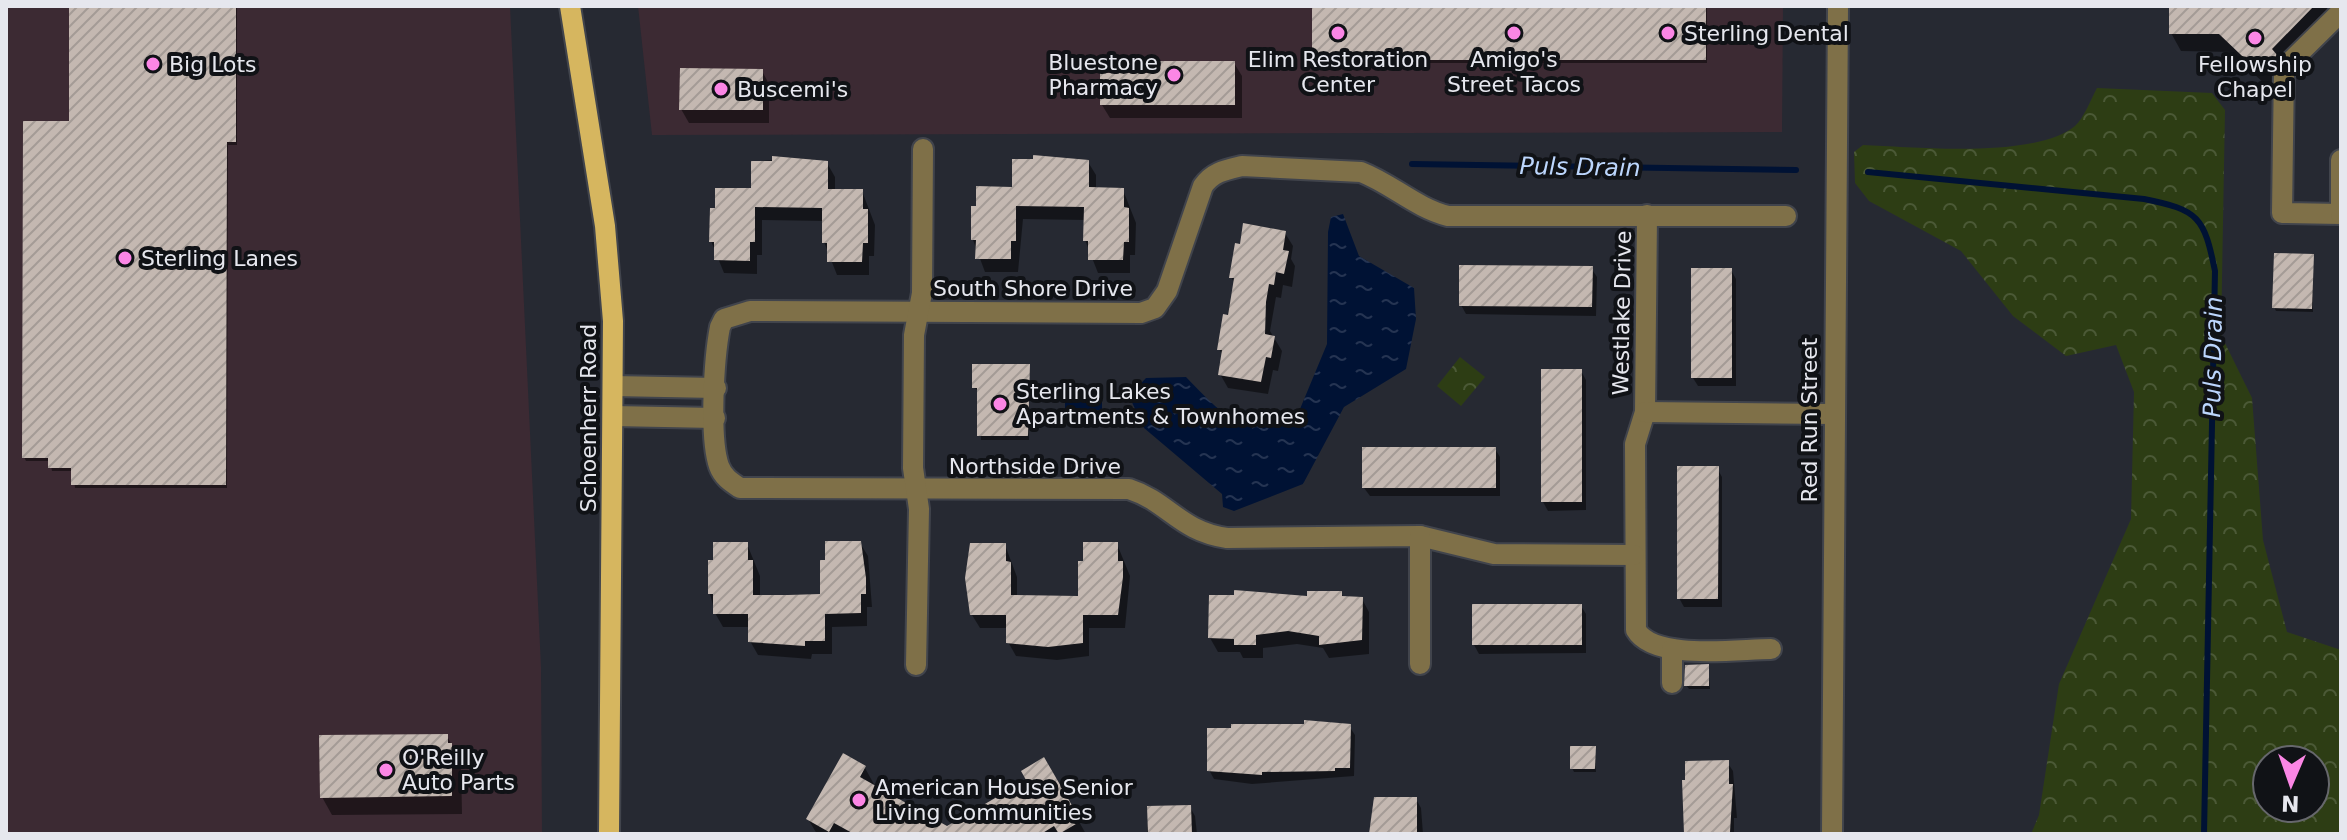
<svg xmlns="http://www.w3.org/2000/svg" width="2347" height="840" font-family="'DejaVu Sans',sans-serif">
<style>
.commercial{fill:#3c2a33}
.forest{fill:url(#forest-crowns);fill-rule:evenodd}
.water{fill:url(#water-ripples)}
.shadow{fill:#0007}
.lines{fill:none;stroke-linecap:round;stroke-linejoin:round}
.stream{stroke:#001234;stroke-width:6}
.building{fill:url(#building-hatch)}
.minor-casing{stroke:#41444c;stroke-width:24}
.major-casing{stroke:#41444c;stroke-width:24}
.minor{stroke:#7f7048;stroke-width:20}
.major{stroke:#d6b65f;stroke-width:20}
.poi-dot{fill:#fb86e5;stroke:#101216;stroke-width:3}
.labels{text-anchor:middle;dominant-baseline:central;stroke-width:8;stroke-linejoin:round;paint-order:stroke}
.poi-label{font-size:22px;fill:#e6e7ee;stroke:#101216;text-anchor:start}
.street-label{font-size:22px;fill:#e6e7ee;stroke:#101216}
.water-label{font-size:24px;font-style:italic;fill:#bcd6fd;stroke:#101216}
</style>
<defs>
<pattern id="forest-crowns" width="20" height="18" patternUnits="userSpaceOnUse" patternTransform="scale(2)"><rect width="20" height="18" fill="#2d3d14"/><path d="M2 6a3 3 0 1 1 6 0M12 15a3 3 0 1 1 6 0" fill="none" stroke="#4b5936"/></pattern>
<pattern id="water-ripples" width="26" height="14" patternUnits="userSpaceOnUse" patternTransform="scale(2)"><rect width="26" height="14" fill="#001234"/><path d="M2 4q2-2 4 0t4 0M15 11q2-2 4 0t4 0" fill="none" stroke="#253452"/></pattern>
<pattern id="building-hatch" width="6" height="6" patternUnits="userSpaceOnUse" patternTransform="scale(2)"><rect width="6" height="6" fill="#c4b8b1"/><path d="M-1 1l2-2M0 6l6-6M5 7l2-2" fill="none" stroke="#a49b96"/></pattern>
</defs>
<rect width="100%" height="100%" fill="#262932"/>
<g class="commercial">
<path d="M6,6H510L541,667L542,834H6Z"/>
<path d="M638,6H1783L1782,132L652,135Z"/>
</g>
<g class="forest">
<path d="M2097,88L2212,93L2225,110L2221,335L2252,398L2263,540L2287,632L2341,650V834H2031L2039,815L2059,684L2131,519L2134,392L2116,345L2066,356L2013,316L1961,251L1869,201L1855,183L1854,152L1863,145C1916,147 2034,159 2075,126C2084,118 2091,99 2097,88ZM2267,760H2315V808H2267Z"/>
<path d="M1460,357L1485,377L1461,406L1437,386Z"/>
</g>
<g class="water">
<path d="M1343,214L1359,256L1414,288L1416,319L1406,369L1344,407L1303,484L1234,511L1223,507L1222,494L1144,428L1129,396L1146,378L1186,377C1227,419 1235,431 1295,421L1327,344L1328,232L1331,217Z"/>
<path d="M1069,389H1097V393H1102V410H1097V414H1069L1065,409V393H1069Z"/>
</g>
<g class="shadow">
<path d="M71,6H237V145H228L227,488H75L73,471H52L50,461H26L24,457L71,123Z"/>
<path d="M1314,6H1707V63H1316Z"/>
<path d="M2171,6H2327V21L2272,91L2231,52L2181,51L2171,33Z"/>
<path d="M1234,63L1242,76V118H1110L1102,105Z"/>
<path d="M762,71L769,84V123H689L681,109Z"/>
<path d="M1035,157L1088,162L1096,175V189L1123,190L1136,223L1135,255H1130V273H1098L1085,240V220L1023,219L1018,272H985L973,240Z"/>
<path d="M791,158L827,163L835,177V191H862L875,225L874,256H869V275H837L824,242V221L762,220V255H757V274L724,273L711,241L753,190V162Z"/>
<path d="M1285,233L1293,246L1291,259L1295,266L1292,287L1283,285L1281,298L1276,297L1270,331L1282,351L1278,371L1273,370L1268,394L1228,388L1220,374L1223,356L1219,349L1235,284L1231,277Z"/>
<path d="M2313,256V312L2276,311L2274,307Z"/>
<path d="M1591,268L1597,277L1596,316L1466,314L1461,305Z"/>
<path d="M1731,270L1736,279V386H1698L1693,378Z"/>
<path d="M1028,366L1029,440H981L979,391L974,388Z"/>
<path d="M1581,371L1586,380V510L1548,511L1543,502Z"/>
<path d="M1495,449L1500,457V496H1370L1364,488Z"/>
<path d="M1717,468L1722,477V607H1684L1679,598Z"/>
<path d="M860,543L868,556L872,607H867V626L832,627V654H812L811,659L758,655L750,641V627H723L715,613L710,594L747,544L760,576V597L822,596Z"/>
<path d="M1117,544L1130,576L1125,628H1089V656L1057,660L1016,656L1008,642V628H980L972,615L1005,545L1017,577V597L1080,598Z"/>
<path d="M1341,593L1344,598L1362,599L1369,612V654L1329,658L1323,648L1297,644L1263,648V658H1243L1240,652H1218L1210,638L1309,598Z"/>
<path d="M1581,606L1586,614V653L1479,654L1474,645Z"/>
<path d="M1708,666L1710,689H1689L1686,685Z"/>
<path d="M1349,726L1355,735L1354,776L1252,784L1214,779L1209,770Z"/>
<path d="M447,736L461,763L462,814L332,815L322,797Z"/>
<path d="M1595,748L1596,772H1574L1572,768Z"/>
<path d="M1044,760L1086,834H817L808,819L865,768L875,786L947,828L1029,781Z"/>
<path d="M1727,762L1733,771L1737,818H1734V834H1686L1684,782Z"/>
<path d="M1416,799L1421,808L1423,834H1373Z"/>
<path d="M1149,807H1190L1195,816L1197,834H1147Z"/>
</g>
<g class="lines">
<g class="stream">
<path d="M1412,164L1796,170"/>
<path d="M1868,172L2144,199C2199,210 2204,217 2215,271L2204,834"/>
</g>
</g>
<g class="building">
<path d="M69,6H236V142H227L226,485H71V468H48V458H22L23,121H69Z"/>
<rect x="1312" y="6" width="394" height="54"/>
<path d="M2169,6H2314L2272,49L2278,56L2261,74L2219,34H2169Z"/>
<path d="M1152,61H1235V105H1100V73H1152Z"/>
<path d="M680,68L763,69V110H679Z"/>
<path d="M1033,155L1089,160V187L1124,188V207L1129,208V242H1124L1123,260H1088V241H1083L1084,207L1016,206V241H1011V259H975L976,240H971V206H976V186L1012,187V159H1033Z"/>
<path d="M772,156L828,161V189H863V209H868V243H863L862,262H827V243H822V208L755,207V242H750V261L714,260V242H709L710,208H715V188H751V161H772Z"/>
<path d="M1243,223L1286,231L1283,250L1289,251L1284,274L1276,272L1274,285L1269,284L1266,302L1265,334L1275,336L1271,358L1266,357L1261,382L1218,375L1222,350H1217L1223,314L1228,315L1231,297L1234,278H1229L1235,243L1240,244Z"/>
<path d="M2274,253L2314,254L2312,309L2272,308Z"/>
<path d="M1459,265L1593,266L1592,307L1459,306Z"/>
<rect x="1691" y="268" width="41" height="110"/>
<path d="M972,364H1030L1028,436H977V388H972Z"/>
<rect x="1541" y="369" width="41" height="133"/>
<rect x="1362" y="447" width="134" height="41"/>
<path d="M1677,466H1719L1718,599H1677Z"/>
<path d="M825,541H861L866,578V594H861V613L825,614V641H805V646L748,642V614H713V594H708V560H713V542H748V560H753V595H788L820,594V560H825Z"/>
<path d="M1083,542H1118V561H1123V577L1118,615H1083V643L1048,647L1006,643V615H970L965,578L970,543H1006V561L1011,562V595L1078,596V561H1083Z"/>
<path d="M1234,590L1307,596V591H1342V596L1363,597L1362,640L1319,645V636L1288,631L1256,635V645H1234V639L1208,638L1209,595H1234Z"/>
<rect x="1472" y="604" width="110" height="41"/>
<path d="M1709,664V686H1684L1685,665Z"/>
<path d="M1304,720L1351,724L1350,768H1335V771L1262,772V775L1207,771V728H1231V724H1304Z"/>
<path d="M448,734V743H452V796L320,798L319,735Z"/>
<path d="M1570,746H1596L1595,769H1570Z"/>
<path d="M843,753L866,766L860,777L947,826L1026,780L1021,771L1044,757L1081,821L1059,834L1054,826L1041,834H854L834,823L829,832L806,819Z"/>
<path d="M1729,760V784H1733L1730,832L1684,834L1682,780H1685V761Z"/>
<path d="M1374,797H1417V834H1369Z"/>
<path d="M1191,805L1192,834H1148L1147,806Z"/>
</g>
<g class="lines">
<g class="minor-casing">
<g id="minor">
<path d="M2341,12L2284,68L2282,213L2341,214"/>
<path d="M2341,214V160"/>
<path d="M1647,215L1645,412L1635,444L1636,630C1654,661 1737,649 1771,649"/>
<path d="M613,386L716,388"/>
<path d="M1645,412L1833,414"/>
<path d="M613,416L715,418"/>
<path d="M1634,555L1494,554L1420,536L1227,538C1179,531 1169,502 1129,489L740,488C731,482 723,477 719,466C709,437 714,358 720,327L724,319L750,311L1141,313L1155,308L1167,291L1203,186C1213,172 1225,170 1242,166L1361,172C1392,184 1416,208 1448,216H1786"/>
<path d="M1420,664V536"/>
<path d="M916,665L919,509L913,468L914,335L922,293L923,149"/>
<path d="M1672,683V649"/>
<path d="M1832,834L1838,6"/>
</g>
</g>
<g class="major-casing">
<path id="major" d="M570,6L605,226L613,321L609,834"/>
</g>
<use href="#minor" class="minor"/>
<use href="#major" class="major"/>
</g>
<g class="poi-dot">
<circle cx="1338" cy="33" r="8"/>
<circle cx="1514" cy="33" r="8"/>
<circle cx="1668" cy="33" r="8"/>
<circle cx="2255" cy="38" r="8"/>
<circle cx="153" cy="64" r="8"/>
<circle cx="1174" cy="75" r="8"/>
<circle cx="721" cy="89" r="8"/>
<circle cx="125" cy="258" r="8"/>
<circle cx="1000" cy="404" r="8"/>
<circle cx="386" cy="770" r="8"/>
<circle cx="859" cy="800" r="8"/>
</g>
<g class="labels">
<g class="poi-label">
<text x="1684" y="33">Sterling Dental</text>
<text x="1338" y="59" text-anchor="middle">Elim Restoration<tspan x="1338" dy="25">Center</tspan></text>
<text x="1514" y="59" text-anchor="middle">Amigo's<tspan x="1514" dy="25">Street Tacos</tspan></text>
<text x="1158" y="62" text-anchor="end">Bluestone<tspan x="1158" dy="25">Pharmacy</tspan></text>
<text x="169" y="64">Big Lots</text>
<text x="2255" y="64" text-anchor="middle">Fellowship<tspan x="2255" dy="25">Chapel</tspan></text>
<text x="737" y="89">Buscemi's</text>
<text x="141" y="258">Sterling Lanes</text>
<text x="1016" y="391">Sterling Lakes<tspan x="1016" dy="25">Apartments &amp; Townhomes</tspan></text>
<text x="402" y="757">O'Reilly<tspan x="402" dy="25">Auto Parts</tspan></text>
<text x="875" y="787">American House Senior<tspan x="875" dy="25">Living Communities</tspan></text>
</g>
<g class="street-label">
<text x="1033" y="288">South Shore Drive</text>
<text transform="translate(1622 313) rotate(-89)">Westlake Drive</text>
<text transform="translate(588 418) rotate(-90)">Schoenherr Road</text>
<text transform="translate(1809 420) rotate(-90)">Red Run Street</text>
<text x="1035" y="466">Northside Drive</text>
</g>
<g class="water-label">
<text transform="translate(1580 167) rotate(1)">Puls Drain</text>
<text transform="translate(2213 357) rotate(-89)">Puls Drain</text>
</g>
</g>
<rect width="2347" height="840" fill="none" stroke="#e6e7ee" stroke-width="16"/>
<g transform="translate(2291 784) rotate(182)"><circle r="38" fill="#101216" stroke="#66676c" stroke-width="2"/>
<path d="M0-6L14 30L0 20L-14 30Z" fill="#fb86e5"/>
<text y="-12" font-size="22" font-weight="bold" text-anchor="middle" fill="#e6e7ee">N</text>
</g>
</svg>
